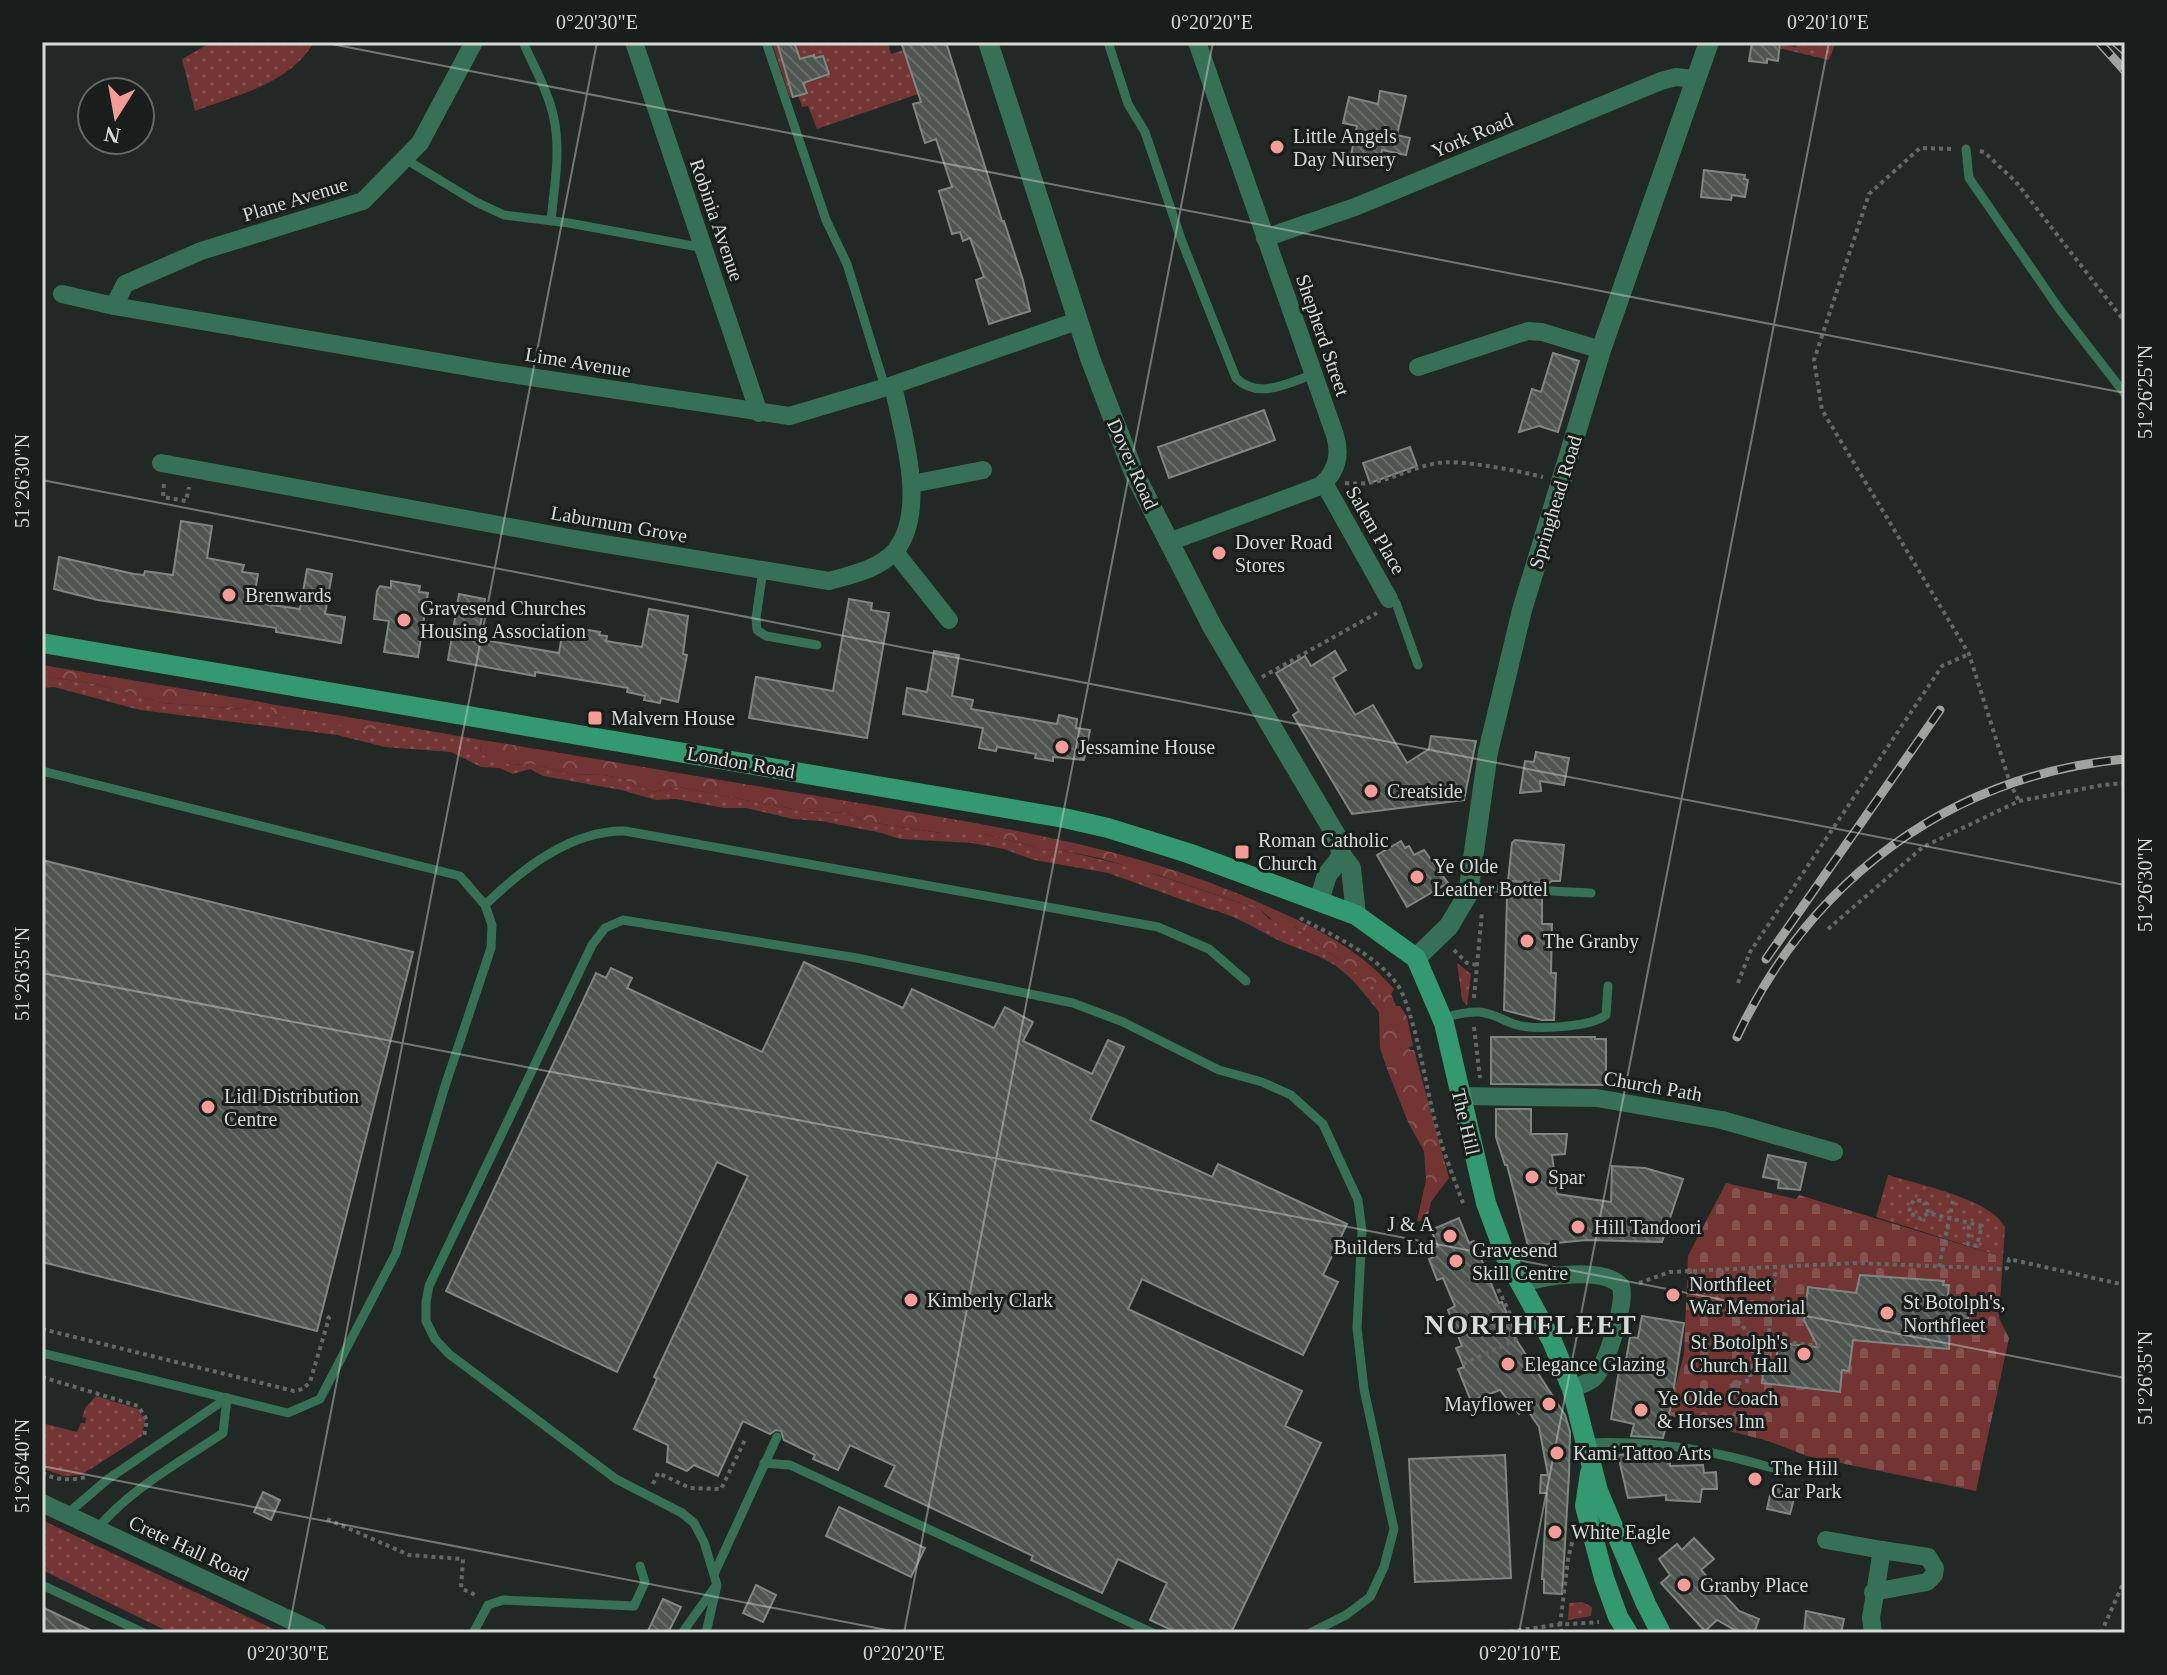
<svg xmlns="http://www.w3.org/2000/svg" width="2167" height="1675" font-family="'Times New Roman',serif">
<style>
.grass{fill:url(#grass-dots)}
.forest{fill:url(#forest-crowns)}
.cemetery{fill:url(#cemetery-stones)}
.building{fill:url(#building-back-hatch);stroke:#7f8783;stroke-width:2}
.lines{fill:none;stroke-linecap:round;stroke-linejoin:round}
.path{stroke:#636966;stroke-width:4;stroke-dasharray:4 4;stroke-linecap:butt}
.service{stroke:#367057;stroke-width:9}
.minor{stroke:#367057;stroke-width:18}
.tertiary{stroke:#367057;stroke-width:20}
.secondary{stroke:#339971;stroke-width:20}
.rail-casing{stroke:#9ea3a0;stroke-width:9}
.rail{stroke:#181e1b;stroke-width:6;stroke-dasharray:18;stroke-linecap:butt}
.ticks{fill:none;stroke:#d6dad8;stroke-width:2;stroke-opacity:0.45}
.poi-dot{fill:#f59b98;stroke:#181e1b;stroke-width:3}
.labels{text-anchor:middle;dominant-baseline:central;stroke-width:6;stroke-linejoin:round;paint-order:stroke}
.street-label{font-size:20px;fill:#d6dad8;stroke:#181e1b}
.poi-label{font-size:20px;fill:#d6dad8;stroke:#181e1b;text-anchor:start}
.district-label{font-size:28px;font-weight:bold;letter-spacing:2px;fill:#d6dad8;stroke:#181e1b}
.neatline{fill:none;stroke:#d6dad8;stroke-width:3}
.ticks-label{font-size:20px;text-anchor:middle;fill:#d6dad8}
</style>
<defs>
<pattern id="grass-dots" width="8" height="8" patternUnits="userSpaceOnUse" patternTransform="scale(2)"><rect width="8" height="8" fill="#733534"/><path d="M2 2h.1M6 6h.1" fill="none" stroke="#865251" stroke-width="1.8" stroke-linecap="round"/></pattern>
<pattern id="forest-crowns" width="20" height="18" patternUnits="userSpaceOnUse" patternTransform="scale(2)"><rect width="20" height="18" fill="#733534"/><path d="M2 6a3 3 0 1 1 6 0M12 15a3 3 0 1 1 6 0" fill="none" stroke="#865251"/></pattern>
<pattern id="cemetery-stones" width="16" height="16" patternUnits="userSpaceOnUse" patternTransform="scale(2)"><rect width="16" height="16" fill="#733534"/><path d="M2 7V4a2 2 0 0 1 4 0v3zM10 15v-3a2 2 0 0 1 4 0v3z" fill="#865251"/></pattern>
<pattern id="building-back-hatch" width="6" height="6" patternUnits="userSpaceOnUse" patternTransform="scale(2)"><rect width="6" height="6" fill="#4e5551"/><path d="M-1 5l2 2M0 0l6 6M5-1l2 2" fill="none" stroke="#676d69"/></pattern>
</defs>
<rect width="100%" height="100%" fill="#212825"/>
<g class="grass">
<path d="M212,42H314C290,84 237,95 195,111L182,59Z"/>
<path d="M894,42L888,44L891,54L907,49L928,74L913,79L918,94L817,129L808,106L802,107L798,95L790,98L772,43Z"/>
<path d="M1798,42H1836L1829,60L1778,48V44L1796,47Z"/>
<path d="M42,676L96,684L162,703L244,709L256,701L270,704L273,715L315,718L372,730L389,724L482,740L480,753L511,765L532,764L569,774L603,775L620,778L653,792L679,787L803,811L847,813L862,820L893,826L941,833H979L1032,846L1039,850L1057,849L1136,868L1261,910L1269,919L1292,925L1366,980L1377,982L1385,1007L1379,1012C1366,996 1354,979 1337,967C1324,957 1307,952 1292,946C1263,935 1239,915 1208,909L1108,873L1034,860L1004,849L972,843L900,839L882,833L821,821L793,819L746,808H724L676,799L656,800L621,790L543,776L530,769L513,774L499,768L481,767L451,752L385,747L337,735L140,710L54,687L42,688Z"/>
<path d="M1457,963L1471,974L1467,1006L1462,999Z"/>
<path d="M1888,1175C1917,1184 1991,1199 2005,1227L2003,1257L1876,1217Z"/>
<path d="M96,1396L138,1409L145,1420L142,1436L81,1475L63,1476L42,1468V1423L77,1432L81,1423H85L86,1418L82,1417L86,1407Z"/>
<path d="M42,1520L282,1633H171L42,1570Z"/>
<path d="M1582,1602L1592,1607L1591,1616L1568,1620L1569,1603Z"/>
</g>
<g class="forest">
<path d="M42,665L256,701L244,709L162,703L96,684L42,676Z"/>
<path d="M270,704L389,724L372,730L320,722L315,719L308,721L272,715Z"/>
<path d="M482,740C598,759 713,779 829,798C979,824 1129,843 1269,907C1315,927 1361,950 1394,989L1391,994L1396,1006H1400L1407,1017L1413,1046L1409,1047L1410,1050H1414L1449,1178L1431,1202L1427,1221H1417L1426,1180L1424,1151L1408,1122L1387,1069L1380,1048L1379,1012L1385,1007L1377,983L1366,980L1292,925L1279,926L1261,910L1158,875L1099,858L1057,849L1039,850L1032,846L979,833H941L893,826L862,820L847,813L803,811L679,787L653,792L620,778L603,775L569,774L532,764L511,765L489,759L480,753Z"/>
</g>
<path class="cemetery" d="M1726,1183L1796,1199L1799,1195L2003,1257L1999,1318L2009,1338L1976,1491L1807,1456L1768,1441L1668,1415L1684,1354L1688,1256Z"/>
<g class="building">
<path d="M777,42H794L800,59L814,55L815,58L823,56L829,74L803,83L807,93L793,97Z"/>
<path d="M901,42H946L1002,221H1004L1023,280L1030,311L989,324L976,280L984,277L970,238L963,241L960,232L952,234L939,191L952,187L936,139L925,143L913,104L921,102Z"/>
<path d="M1752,42H1780L1778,61L1767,59V63L1749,61Z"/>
<path d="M1380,91L1406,96L1397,135L1410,138L1406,155L1382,150L1380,161L1351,155L1357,126L1343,123L1349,97L1378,104Z"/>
<path d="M1704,170L1745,175L1744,179L1748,180L1745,197L1732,195L1731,200L1701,197Z"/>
<path d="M1553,353L1579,361L1558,432L1539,426L1519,432L1532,389L1541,392Z"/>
<path d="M1264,410L1275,440L1169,478L1158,447Z"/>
<path d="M1410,447L1417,466L1370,483L1363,463Z"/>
<path d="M181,521L212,526L207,558L244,565L242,572L258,574L253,602L300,609L307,569L332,574L325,614L345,617L341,643L276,632V628L98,600L54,589L59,557L134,574L144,575L145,571L173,575Z"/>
<path d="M391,581L420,586L419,592L428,593L418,657L384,652L389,621L374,619L377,591L380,586L391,588Z"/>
<path d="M459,594L485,599L478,639L559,653L563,629L571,631V627L600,632L599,635L607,636L606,641L642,647L649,609L688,616L683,654L687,655L678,702L661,698L660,703L644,700L645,696L627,692L628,688L535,672V676L448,660Z"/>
<path d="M849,599L872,603L871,610L889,613L867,738L749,718L756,677L833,691Z"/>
<path d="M934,651L959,655L952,696L973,700L971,709L1057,724L1059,715L1077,719L1076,728L1090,730L1084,760L1053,757V761L1035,758L1036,754L997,747L996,751L979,748L983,728L903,714L907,688L927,692Z"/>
<path d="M1335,651L1346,670L1333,678L1355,715L1373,705L1407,763L1429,749L1431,736L1476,741L1464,800L1352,814L1293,715L1299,711L1276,673L1305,656L1311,666Z"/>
<path d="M1536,752L1569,758L1564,785L1540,781L1541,791L1520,793L1525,761L1534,762Z"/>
<path d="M1515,840L1564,845L1560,881H1552L1549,883L1508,881L1512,843Z"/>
<path d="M1401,841L1405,848L1409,846L1414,855L1424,850L1448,883L1407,907L1377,855Z"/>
<path d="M42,860L413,952L317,1331L42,1262Z"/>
<path d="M1507,896L1542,898V924H1552L1551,973H1556L1554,1020H1542L1504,1010Z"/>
<path d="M804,962L903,1008L912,989L994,1028L1005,1007L1033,1022L1023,1041L1092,1074L1108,1040L1124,1047L1090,1120L1212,1177L1218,1164L1347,1224L1323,1275L1338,1282L1303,1355L1142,1279L1128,1309L1302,1391L1285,1426L1321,1443L1231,1633H1178L1150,1620L1167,1583L1118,1559L1102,1593L1031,1560L1033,1556L885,1486L895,1466L850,1445L838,1470L813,1459L815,1455L784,1440L781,1431L776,1430L770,1434L743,1421L718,1476L694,1465L687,1471L667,1462L668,1445L634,1429L657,1379L654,1377L748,1176L717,1162L617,1372L446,1291L596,973L606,978L611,968L632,978L627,988L762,1052Z"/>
<path d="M1491,1037H1595V1039H1606V1085L1491,1084Z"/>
<path d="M1496,1109H1531V1134H1567L1565,1154L1552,1155L1557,1194L1611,1202L1612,1166L1645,1168L1683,1179L1662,1242L1586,1240L1528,1246L1507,1165H1505L1496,1137Z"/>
<path d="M1768,1155L1806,1163L1800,1190L1778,1188L1779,1180L1763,1177Z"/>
<path d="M1459,1218L1469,1243L1474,1241L1499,1303L1502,1302L1516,1334L1515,1338L1565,1415L1570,1432L1569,1475L1562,1594L1544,1593V1579H1542L1547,1493H1540L1541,1475H1548L1539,1427L1526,1408L1519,1414L1500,1390L1471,1401L1458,1369L1464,1367L1456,1348L1462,1346L1448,1310L1455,1306L1443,1278L1437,1280L1429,1259L1436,1256L1433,1248L1438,1246L1431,1230Z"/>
<path d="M1860,1275L1944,1281L1943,1285H1949L1947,1303L1952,1304L1951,1308L1969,1310L1967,1328L1950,1326L1949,1349L1853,1340L1849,1371L1842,1370L1840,1392L1762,1383L1764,1360L1776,1362L1778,1343L1818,1347L1804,1320L1808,1287L1856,1293Z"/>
<path d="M1642,1316L1684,1323L1671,1406L1663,1438L1631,1436L1634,1424L1611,1419L1619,1371L1624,1372L1630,1337L1638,1338Z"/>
<path d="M1628,1450L1670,1454V1466L1703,1465L1704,1473L1716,1472L1717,1489H1702L1700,1502L1666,1500V1495L1628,1498L1618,1455L1627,1454Z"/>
<path d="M1505,1455L1511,1578L1415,1582L1409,1459Z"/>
<path d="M1772,1486L1796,1491L1790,1514L1767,1509Z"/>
<path d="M263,1492L280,1500L271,1520L254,1512Z"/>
<path d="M839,1507L925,1548L911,1577L826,1536Z"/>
<path d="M1694,1538L1714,1559L1701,1570L1739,1611L1759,1619L1754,1633H1740L1717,1620L1705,1631L1661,1583L1670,1575L1659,1559L1677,1544L1682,1550Z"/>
<path d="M756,1585L776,1595L763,1622L743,1613Z"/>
<path d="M663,1599L681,1607L668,1633H647Z"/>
<path d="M42,1607L96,1633H42Z"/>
<path d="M1806,1611L1844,1619L1841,1633H1804Z"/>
</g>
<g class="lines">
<g class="path">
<path d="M1951,149L1920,148L1869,194L1814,360L1822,410L1969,654L2010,783L2019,801"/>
<path d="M1980,151L1984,152L2016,182L2125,322"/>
<path d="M1345,483C1384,487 1401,470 1437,463C1459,459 1519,471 1543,477"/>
<path d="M164,484L163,497L186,501L189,487"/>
<path d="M1262,677L1377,613"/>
<path d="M1300,918C1332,935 1375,954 1397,984C1414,1008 1426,1088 1435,1121C1442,1149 1453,1176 1463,1203"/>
<path d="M1828,929L1923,847L2019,801L2103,785L2125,783"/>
<path d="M1454,950L1467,963L1477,965"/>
<path d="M1738,983L1750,952L1942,666L1969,654"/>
<path d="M1474,998L1482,912"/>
<path d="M1474,1027L1480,1078"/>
<path d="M1928,1213L1927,1204L1924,1201L1914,1200L1910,1206L1909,1213L1921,1219L1928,1213L1982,1226L1977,1246L1968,1244L1969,1223"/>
<path d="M1939,1267L1953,1201"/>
<path d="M1694,1273L1754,1339L1823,1346"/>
<path d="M1639,1283L1670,1272L1856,1263L2003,1269L2007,1268L2009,1259L2125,1285"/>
<path d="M1498,1289L1521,1337"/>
<path d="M42,1329L294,1391L303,1389L310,1382L329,1318L326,1315"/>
<path d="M1768,1340L1776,1268"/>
<path d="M1463,1364L1520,1338"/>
<path d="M42,1377L138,1406L147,1420L144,1437"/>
<path d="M1730,1386L1750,1380L1754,1339"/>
<path d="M42,1473C57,1480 70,1481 86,1477"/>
<path d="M653,1484L658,1473L690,1488L721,1489L745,1440"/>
<path d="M327,1519L409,1555L463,1559L461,1588L477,1596"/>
<path d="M1502,1633L1554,1625L1599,1622"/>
<path d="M1562,1633L1560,1626L1568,1559L1573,1539"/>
<path d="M2101,1633L2125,1579"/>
</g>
<g class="service">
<path d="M523,42C534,67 549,93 554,119C561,152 554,188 551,221"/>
<path d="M766,42L826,220L847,264L885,387"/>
<path d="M1108,42L1128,104L1145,132L1181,239L1236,378C1258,400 1287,383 1312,375"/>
<path d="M1966,149L1969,178L2060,310L2125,394"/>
<path d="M405,159L476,202L504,215L569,223L704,248"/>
<path d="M763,570L756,618L757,630L766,636L817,645"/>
<path d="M1389,599L1396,603L1418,665"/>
<path d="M42,771L460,876L485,905L492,925L491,948L444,1089L396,1253L320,1399L288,1413L42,1353"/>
<path d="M1470,887L1591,893"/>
<path d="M485,905C522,869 571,830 625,831L1158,927L1209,949L1246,981"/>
<path d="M1442,1018C1454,1015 1466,1011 1479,1012C1493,1013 1502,1020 1514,1024C1533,1031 1591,1027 1606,1015L1608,986"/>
<path d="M1587,1443C1658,1440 1718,1451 1786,1472"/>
<path d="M764,1463L790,1465L1153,1633"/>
<path d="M67,1514L108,1479L227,1398"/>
<path d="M97,1529C130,1489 180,1462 223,1433L227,1398"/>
<path d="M715,1572L777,1437"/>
<path d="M42,1585L144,1633"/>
<path d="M473,1633L488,1605L503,1600L634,1606L645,1582L640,1566"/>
<path d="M682,1633L715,1587"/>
<path d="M706,1633L717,1585L704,1542L694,1523L682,1513L616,1479L449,1354L435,1339L426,1321V1302L429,1286L592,945L605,928L623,920L857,958L1073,1003L1123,1022L1219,1070L1262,1082L1291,1095L1323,1124L1358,1200L1362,1231L1357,1328L1364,1389L1394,1529L1384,1567L1370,1597L1346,1615L1310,1633"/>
</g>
<g class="minor">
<path d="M634,42L759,413"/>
<path d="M1265,238L1355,207L1661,81L1676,77L1695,79"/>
<path d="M62,294L114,306L497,372L789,416L893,385L1077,321"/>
<path d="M114,306L125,284L201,251L363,201L420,143L474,42"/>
<path d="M1418,367L1528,331L1542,332L1601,350"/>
<path d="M161,463L575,539L829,581C851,575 880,569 896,550C928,509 902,431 893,385"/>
<path d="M1324,483L1389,599"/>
<path d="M912,484L983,470"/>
<path d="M1169,542L1320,486C1337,472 1341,455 1335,435L1197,42"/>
<path d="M895,552L949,620"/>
<path d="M1459,1096L1597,1098L1722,1120L1834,1152"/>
<path d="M1520,1284C1544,1276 1603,1266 1621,1286C1626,1304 1607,1362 1595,1377C1589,1383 1580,1385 1572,1389"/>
<path d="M42,1503L318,1633"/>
<path d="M1826,1540L1882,1550L1871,1618L1873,1633"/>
<path d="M1873,1592L1927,1582L1934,1575L1935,1568L1928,1557L1882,1550"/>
</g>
<g class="tertiary">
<path d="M988,42L1090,358L1134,473L1213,628L1337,837L1342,856L1351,868L1356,915"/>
<path d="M1319,901L1327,875L1342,856"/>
<path d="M1416,958L1449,926L1468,894L1488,752L1522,610L1601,350L1709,42"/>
</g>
<g class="secondary">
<path d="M42,643L1064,818L1108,828L1188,853L1356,915L1416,958L1444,1023L1486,1203L1506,1257L1552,1341L1572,1389L1598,1491L1646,1604L1661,1633"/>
<path d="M1590,1473L1585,1506L1604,1578L1618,1617L1628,1633"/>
</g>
<g class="rail-casing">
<g id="rail">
<path d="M2099,42L2125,71"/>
<path d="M2115,42L2125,51"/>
<path d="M1766,959L1940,710"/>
<path d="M1737,1037C1810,880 1951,775 2125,759"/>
</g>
</g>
<use href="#rail" class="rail"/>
</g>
<path class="ticks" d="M321,42L2125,393M42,480L2125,885M42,973L2125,1378M42,1466L902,1633M288,1633L597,42M904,1633L1213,42M1519,1633L1829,42"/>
<g class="poi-dot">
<circle cx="1277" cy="147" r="8"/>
<circle cx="1219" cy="553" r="8"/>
<circle cx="229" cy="595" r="8"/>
<circle cx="404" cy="620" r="8"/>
<rect x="587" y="710" width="16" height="16" rx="4"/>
<circle cx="1062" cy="747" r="8"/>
<circle cx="1371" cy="791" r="8"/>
<rect x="1234" y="844" width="16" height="16" rx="4"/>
<circle cx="1417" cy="877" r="8"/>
<circle cx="1527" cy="941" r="8"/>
<circle cx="208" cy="1107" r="8"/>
<circle cx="1532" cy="1177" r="8"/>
<circle cx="1578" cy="1227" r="8"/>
<circle cx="1450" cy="1236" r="8"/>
<circle cx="1456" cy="1261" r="8"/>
<circle cx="1673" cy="1295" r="8"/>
<circle cx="911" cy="1300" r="8"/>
<circle cx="1887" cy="1313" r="8"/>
<circle cx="1804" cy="1354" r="8"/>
<circle cx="1508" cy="1364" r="8"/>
<circle cx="1549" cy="1404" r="8"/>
<circle cx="1641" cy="1410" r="8"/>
<circle cx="1557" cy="1453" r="8"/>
<circle cx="1755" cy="1479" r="8"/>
<circle cx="1555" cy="1532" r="8"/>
<circle cx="1684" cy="1585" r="8"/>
</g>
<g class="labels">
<g class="street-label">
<text transform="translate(1472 135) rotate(-23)">York Road</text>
<text transform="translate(295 199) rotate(-17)">Plane Avenue</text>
<text transform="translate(717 220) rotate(71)">Robinia Avenue</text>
<text transform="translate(1323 335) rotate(71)">Shepherd Street</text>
<text transform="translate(578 362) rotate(9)">Lime Avenue</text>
<text transform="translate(1133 464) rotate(66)">Dover Road</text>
<text transform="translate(1555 502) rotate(-73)">Springhead Road</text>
<text transform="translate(619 524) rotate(10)">Laburnum Grove</text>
<text transform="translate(1376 530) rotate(60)">Salem Place</text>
<text transform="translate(741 762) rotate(10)">London Road</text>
<text transform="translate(1653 1086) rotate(10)">Church Path</text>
<text transform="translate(1466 1122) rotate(77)">The Hill</text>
<text transform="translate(189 1548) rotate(25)">Crete Hall Road</text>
</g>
<g class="poi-label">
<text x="1293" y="136">Little Angels<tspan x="1293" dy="23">Day Nursery</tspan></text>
<text x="1235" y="542">Dover Road<tspan x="1235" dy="23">Stores</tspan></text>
<text x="245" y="595">Brenwards</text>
<text x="420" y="608">Gravesend Churches<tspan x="420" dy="23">Housing Association</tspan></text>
<text x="611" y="718">Malvern House</text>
<text x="1078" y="747">Jessamine House</text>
<text x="1387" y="791">Creatside</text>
<text x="1258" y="840">Roman Catholic<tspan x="1258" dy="23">Church</tspan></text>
<text x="1433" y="866">Ye Olde<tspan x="1433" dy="23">Leather Bottel</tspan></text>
<text x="1543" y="941">The Granby</text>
<text x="224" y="1096">Lidl Distribution<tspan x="224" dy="23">Centre</tspan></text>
<text x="1548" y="1177">Spar</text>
<text x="1434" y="1224" text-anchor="end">J &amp; A<tspan x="1434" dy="23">Builders Ltd</tspan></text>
<text x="1594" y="1227">Hill Tandoori</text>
<text x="1472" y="1250">Gravesend<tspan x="1472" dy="23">Skill Centre</tspan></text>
<text x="1689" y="1284">Northfleet<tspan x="1689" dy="23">War Memorial</tspan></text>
<text x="927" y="1300">Kimberly Clark</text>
<text x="1903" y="1302">St Botolph's,<tspan x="1903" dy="23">Northfleet</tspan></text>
<text x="1788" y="1342" text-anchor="end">St Botolph's<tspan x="1788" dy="23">Church Hall</tspan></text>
<text x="1524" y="1364">Elegance Glazing</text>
<text x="1657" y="1398">Ye Olde Coach<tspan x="1657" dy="23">&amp; Horses Inn</tspan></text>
<text x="1533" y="1404" text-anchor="end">Mayflower</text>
<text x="1573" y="1453">Kami Tattoo Arts</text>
<text x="1771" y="1468">The Hill<tspan x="1771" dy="23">Car Park</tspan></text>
<text x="1571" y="1532">White Eagle</text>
<text x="1700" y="1585">Granby Place</text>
</g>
<g class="district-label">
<text x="1531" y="1324">NORTHFLEET</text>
</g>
</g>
<rect width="2167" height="1675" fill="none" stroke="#181e1b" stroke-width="88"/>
<g transform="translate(116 116) rotate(191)"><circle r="38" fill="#181e1b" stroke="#646967" stroke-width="2"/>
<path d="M0-6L14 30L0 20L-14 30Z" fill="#f59b98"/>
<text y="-12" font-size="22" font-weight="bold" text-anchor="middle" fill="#d6dad8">N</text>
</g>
<rect x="44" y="44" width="2079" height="1587" class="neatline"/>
<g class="ticks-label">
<text x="597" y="29">0°20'30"E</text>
<text x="1212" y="29">0°20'20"E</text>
<text x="1828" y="29">0°20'10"E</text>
<text transform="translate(2145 392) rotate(-90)" y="7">51°26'25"N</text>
<text transform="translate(22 481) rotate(-90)" y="7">51°26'30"N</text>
<text transform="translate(2145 885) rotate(-90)" y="7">51°26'30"N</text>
<text transform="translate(22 974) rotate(-90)" y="7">51°26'35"N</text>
<text transform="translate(2145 1378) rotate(-90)" y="7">51°26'35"N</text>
<text transform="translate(22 1466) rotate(-90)" y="7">51°26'40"N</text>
<text x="288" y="1660">0°20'30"E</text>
<text x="904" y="1660">0°20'20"E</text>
<text x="1520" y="1660">0°20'10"E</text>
</g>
</svg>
